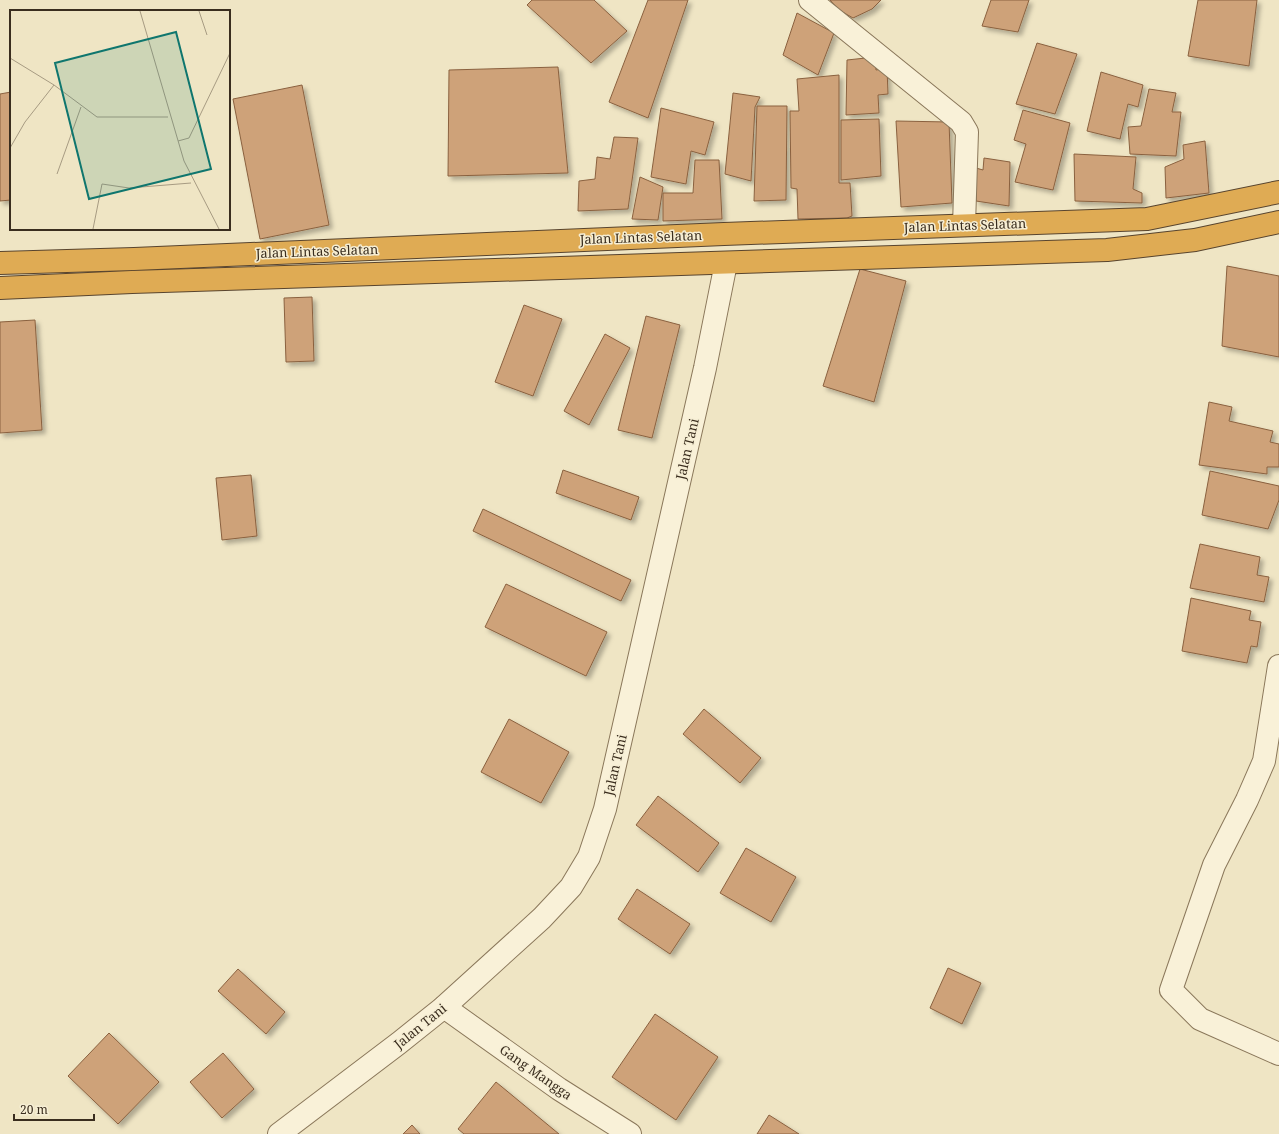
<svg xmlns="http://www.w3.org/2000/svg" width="1279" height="1134" font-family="'Noto Serif',serif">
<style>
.building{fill:#cea279;stroke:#8a613f;filter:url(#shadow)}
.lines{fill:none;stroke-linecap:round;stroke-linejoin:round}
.minor-casing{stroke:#8a775a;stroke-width:24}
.highway-casing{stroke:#58442e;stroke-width:24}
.minor{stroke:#f9f1d8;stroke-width:22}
.highway{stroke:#dfab54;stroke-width:22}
.labels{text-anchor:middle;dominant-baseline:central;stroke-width:3;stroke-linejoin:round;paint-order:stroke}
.street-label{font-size:13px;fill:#3a2d1e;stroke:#f6eed4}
.inset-road{fill:none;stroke:#a79b82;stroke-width:1}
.view{fill:#0f766e;fill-opacity:0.15;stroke:#0f766e;stroke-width:2}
.inset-edge{fill:none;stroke:#3a2d1e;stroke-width:2}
</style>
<defs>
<filter id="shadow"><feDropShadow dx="3.5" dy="3.5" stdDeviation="2" flood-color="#0004"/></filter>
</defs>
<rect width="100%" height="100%" fill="#efe5c4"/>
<g class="building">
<path d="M532,0H594L627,31L591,63L527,5Z"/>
<path d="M648,0H688L648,118L609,102Z"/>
<path d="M830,0H881L872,9L853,18L839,10Z"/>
<path d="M991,0H1029L1018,32L982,26Z"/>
<path d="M1198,0H1257L1249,66L1188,56Z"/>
<path d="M797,13L834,33L818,75L783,55Z"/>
<path d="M1037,43L1077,54L1055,114L1016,104Z"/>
<path d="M875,57L876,70L887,68L888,94L878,95L879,113L846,115L847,60Z"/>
<path d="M558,67L568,173L448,176L449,70Z"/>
<path d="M1101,72L1143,85L1138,107L1128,104L1120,139L1087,131Z"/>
<path d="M839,75V183H850L852,216L847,218L798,219L797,189L791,188L790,111H799L797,79Z"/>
<path d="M302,85L329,225L260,239L233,99Z"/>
<path d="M1149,89L1176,93L1172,112H1181L1176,156L1130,154L1128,127L1141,126Z"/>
<path d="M11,92V200L0,201V94Z"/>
<path d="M733,93L760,97L755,107L751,181L725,174Z"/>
<path d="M757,106H787L786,200L754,201Z"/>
<path d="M661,108L714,122L705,155L691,151L686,184L651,177Z"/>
<path d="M1023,110L1070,123L1053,190L1015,182L1026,144L1014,140Z"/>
<path d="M879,119L881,176L841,180V120Z"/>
<path d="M896,121L949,122L952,203L901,207Z"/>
<path d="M614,137L638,138L628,209L578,211L579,181L595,179L597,157L610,159Z"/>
<path d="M1205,141L1209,193L1166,198L1165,167L1184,159L1183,145Z"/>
<path d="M1074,154L1136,157L1133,189L1142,193V203L1075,201Z"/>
<path d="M984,158L1010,162L1009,206L976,201V168L983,170Z"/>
<path d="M695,160H719L722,219L663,221V193H693Z"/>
<path d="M640,177L663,187L658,220L632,219Z"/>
<path d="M1227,266L1279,276V357L1222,346Z"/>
<path d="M860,269L906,281L874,402L823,386Z"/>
<path d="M312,297L314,361L286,362L284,298Z"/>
<path d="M524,305L562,319L533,396L495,382Z"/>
<path d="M646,316L680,325L652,438L618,430Z"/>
<path d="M35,320L42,430L0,433V322Z"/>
<path d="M605,334L630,348L589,425L564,411Z"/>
<path d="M1209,402L1232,407L1229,421L1273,431L1270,442L1279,444V467H1267V474L1199,465Z"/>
<path d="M563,470L639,497L631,520L556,493Z"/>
<path d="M1210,471L1279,486V500L1268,529L1202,515Z"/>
<path d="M251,475L257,536L222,540L216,478Z"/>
<path d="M483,509L631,580L621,601L473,531Z"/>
<path d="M1200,544L1260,557L1257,575L1269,577L1264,602L1190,588Z"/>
<path d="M506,584L607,632L586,676L485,627Z"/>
<path d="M1191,598L1251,611L1249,620L1261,622L1257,647L1251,646L1247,663L1182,651Z"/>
<path d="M704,709L761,758L740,783L683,734Z"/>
<path d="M509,719L569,752L541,803L481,772Z"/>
<path d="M658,796L719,843L698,872L636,825Z"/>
<path d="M746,848L796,877L771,922L720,893Z"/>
<path d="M637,889L690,924L670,954L618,919Z"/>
<path d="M948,968L981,983L962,1024L930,1008Z"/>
<path d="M238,969L285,1012L266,1034L218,991Z"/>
<path d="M655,1014L718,1057L676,1120L612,1077Z"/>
<path d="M109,1033L159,1082L118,1124L68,1076Z"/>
<path d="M223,1053L254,1089L222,1118L190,1082Z"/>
<path d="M496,1082L559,1134H464L458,1129Z"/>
<path d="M769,1115L799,1134H757Z"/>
<path d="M412,1125L420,1134H403Z"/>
</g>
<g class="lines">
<g class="minor-casing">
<g id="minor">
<path d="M810,0L961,122L967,132L964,225"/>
<path d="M1279,666L1264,761L1247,800L1214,865L1171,990L1200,1019L1279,1054"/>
<path d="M444,1007L559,1089L630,1134"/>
<path d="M279,1134L399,1043L444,1007L542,918L571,887L589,857L605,809L705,368L726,263"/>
</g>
</g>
<g class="highway-casing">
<g id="highway">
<path d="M0,263L134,259L724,234L1147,219L1279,192"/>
<path d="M0,288L132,282L1107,250L1195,240L1279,222"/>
</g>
</g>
<use href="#minor" class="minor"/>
<use href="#highway" class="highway"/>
</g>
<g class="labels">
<g class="street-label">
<text transform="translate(965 225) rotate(-2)">Jalan Lintas Selatan</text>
<text transform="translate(641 237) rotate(-2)">Jalan Lintas Selatan</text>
<text transform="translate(317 251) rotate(-2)">Jalan Lintas Selatan</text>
<text transform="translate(687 449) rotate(-77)">Jalan Tani</text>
<text transform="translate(615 765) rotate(-77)">Jalan Tani</text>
<text transform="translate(420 1026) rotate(-39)">Jalan Tani</text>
<text transform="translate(536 1072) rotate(35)">Gang Mangga</text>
</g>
</g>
<g transform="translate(10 10)">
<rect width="220" height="220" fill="#efe5c4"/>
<path class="inset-road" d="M130,1L174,151L209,219M189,1L197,25M0,48L44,75L87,107H158M168,131L179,128L220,43M0,138L15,112L44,75M47,164L71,97M83,219L92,174L119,178L181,173"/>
<path class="view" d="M166,22L201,159L79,189L45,53Z"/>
<rect width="220" height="220" class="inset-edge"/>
</g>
<path d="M14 1114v6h80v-6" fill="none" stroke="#3a2d1e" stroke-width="2"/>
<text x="20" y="1114" font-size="12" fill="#3a2d1e" stroke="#f6eed4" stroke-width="3" paint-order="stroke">20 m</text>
</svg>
